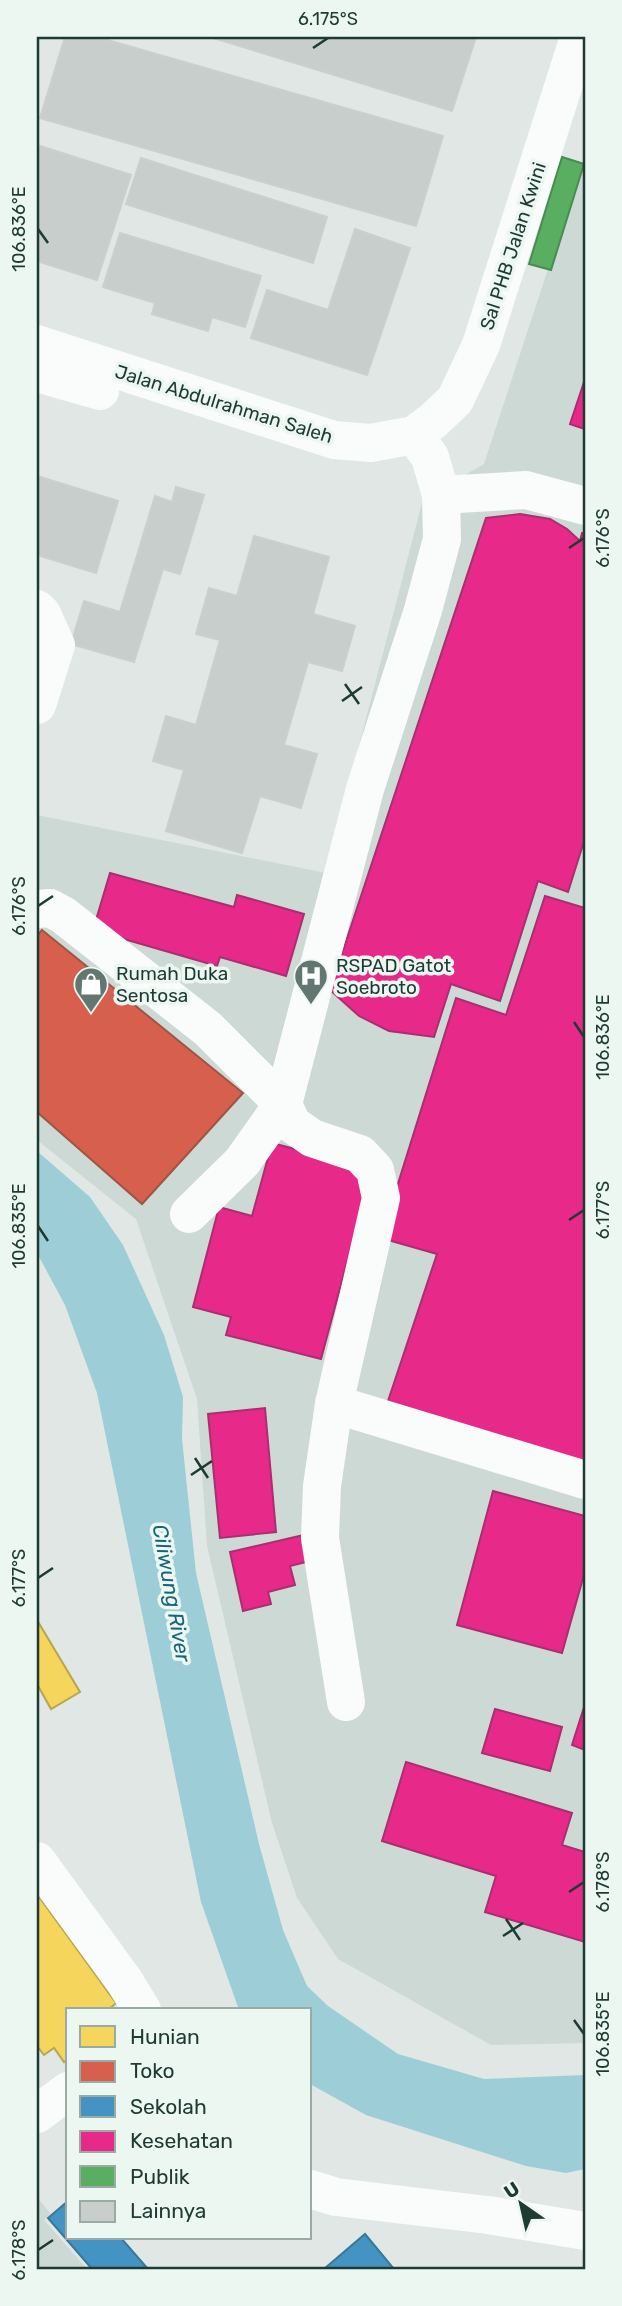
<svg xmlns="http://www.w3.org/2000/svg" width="622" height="2306" font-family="Rubik,sans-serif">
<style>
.built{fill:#cdd9d4}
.water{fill:#9dced8}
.homes{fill:#f6d55c;stroke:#b5a650;stroke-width:2}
.shops{fill:#d6604d;stroke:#9f5545;stroke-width:2}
.schools{fill:#4393c3;stroke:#387898;stroke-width:2}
.health{fill:#e7298a;stroke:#ab2e70;stroke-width:2}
.public{fill:#5aae61;stroke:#488b53;stroke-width:2}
.building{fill:#c7cecb;stroke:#c9d0cd;stroke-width:2}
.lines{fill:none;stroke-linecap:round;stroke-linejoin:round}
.minor{stroke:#fafbfb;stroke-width:38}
.ticks{fill:none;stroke:#1e3a33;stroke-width:2.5}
.labels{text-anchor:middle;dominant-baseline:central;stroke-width:7;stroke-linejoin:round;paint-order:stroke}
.street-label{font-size:19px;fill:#1e3a33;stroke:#edf7f2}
.poi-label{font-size:19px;fill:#1e3a33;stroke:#edf7f2;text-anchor:start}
.water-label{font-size:21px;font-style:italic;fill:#166578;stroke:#edf7f2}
.neatline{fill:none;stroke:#1e3a33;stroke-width:2.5}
.ticks-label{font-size:18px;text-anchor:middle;fill:#1e3a33}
</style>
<rect width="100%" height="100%" fill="#e0e7e4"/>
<g class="built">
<path d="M585,156V2043L491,2045L338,1959L297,1898L272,1823L207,1546L197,1399L136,1219L37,1140V815L326,873L423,499L484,464Z"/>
<path d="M37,2197L51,2214L44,2220L87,2269H37Z"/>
</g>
<path class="water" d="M37,1151L90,1197L123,1245L164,1335L183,1397L182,1439L196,1573L259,1844L283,1930L307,1986L328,2006L398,2054L484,2079L585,2075V2169L566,2173L526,2166L366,2115L310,2084V2010H239L201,1902L97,1393L65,1305L37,1253Z"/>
<g class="homes">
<path d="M37,1620L80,1692L51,1709L37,1684Z"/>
<path d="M37,1894L116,2003L108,2010H68V2059L64,2062L54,2048L44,2055L37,2046Z"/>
</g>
<path class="shops" d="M42,930L243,1093L142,1204L37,1112V936Z"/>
<g class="schools">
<path d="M68,2201V2238H121L148,2269H92L48,2218Z"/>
<path d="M365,2234L394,2269H324Z"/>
</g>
<g class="health">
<path d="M585,379V429L570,424Z"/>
<path d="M520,514L550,519L567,529L580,541L582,533L585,534V838L568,892L538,881L500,1001L451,984L434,1037L389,1031L359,1016L330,990L486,518Z"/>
<path d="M110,873L234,907L237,895L304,914L286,976L220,957L217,966L93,930Z"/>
<path d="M545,896L585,908V1463L388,1401L437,1254L381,1238L456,998L506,1015Z"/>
<path d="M272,1143L372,1169L321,1359L226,1335L231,1317L193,1307L219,1207L252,1216Z"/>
<path d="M265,1408L276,1532L220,1538L208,1414Z"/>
<path d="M493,1491L585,1516V1571L562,1653L457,1625Z"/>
<path d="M308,1534L314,1560L290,1566L295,1585L268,1592L271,1604L243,1611L230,1552Z"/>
<path d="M585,1704V1750L572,1745Z"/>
<path d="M495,1709L562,1727L550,1771L482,1753Z"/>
<path d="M406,1762L572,1813L562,1845L585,1852V1942L485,1912L496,1876L382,1841Z"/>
</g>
<path class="public" d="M562,157L584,164L551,270L529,264Z"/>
<g class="building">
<path d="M65,37H97L443,136L416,226L40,118Z"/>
<path d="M210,37H476L452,111Z"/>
<path d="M37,145L131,175L97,280L37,261Z"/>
<path d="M141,158L327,217L313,263L126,204Z"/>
<path d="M355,229L410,248L367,375L251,338L267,290L328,310Z"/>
<path d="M120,233L261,276L245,327L212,317L208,331L152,314L155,303L103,287Z"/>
<path d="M37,476L118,501L96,573L37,555Z"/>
<path d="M176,487L204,495L180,574L163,569L134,662L71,644L84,601L120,612L155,496L172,502Z"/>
<path d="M254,536L329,557L313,614L355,626L342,671L308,662L284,745L317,754L301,808L260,796L242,853L166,831L184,770L153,761L166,716L196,725L220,640L196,634L209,588L237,596Z"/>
</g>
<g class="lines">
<g class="minor">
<path d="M37,344L334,440L371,443L414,435L434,420L455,400L481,345L579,37"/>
<path d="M37,373L100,391"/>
<path d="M441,495L526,490L585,506"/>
<path d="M37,609L42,614L56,645L37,705"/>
<path d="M37,909L50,908L63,915L208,1029L283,1104L292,1124L312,1138L360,1154L375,1170L381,1198L334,1404L585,1480"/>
<path d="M189,1214L242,1162L283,1104L365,789L423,610L442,539L441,495L430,457L414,435"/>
<path d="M334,1404L322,1486L320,1538L346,1702"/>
<path d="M37,1861L125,1982L142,2010"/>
<path d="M37,2114L68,2091"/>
<path d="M310,2189L336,2197L488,2215L585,2231"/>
</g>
</g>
<path class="ticks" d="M313,48L328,38M38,229L48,243M569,548L584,538M345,684L359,704M342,701L362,687M38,906L53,896M574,1022L584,1037M569,1220L584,1210M38,1226L48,1241M195,1458L208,1478M191,1475L212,1461M38,1578L53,1568M569,1892L584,1882M506,1919L520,1940M503,1936L523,1923M574,2020L584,2034M38,2250L53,2240"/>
<defs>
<g id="hospital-pin" transform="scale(1.75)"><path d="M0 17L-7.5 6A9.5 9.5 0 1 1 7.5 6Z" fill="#627771" stroke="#edf7f2"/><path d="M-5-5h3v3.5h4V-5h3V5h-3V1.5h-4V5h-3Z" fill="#fff"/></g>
<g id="shop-pin" transform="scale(1.75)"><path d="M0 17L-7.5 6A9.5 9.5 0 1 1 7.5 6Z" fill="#627771" stroke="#edf7f2"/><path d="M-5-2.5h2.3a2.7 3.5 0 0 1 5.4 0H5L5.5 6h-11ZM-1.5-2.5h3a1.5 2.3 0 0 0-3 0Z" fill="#fff"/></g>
</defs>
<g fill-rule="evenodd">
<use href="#hospital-pin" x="311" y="976"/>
<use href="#shop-pin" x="91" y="984"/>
</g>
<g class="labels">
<g class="street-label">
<text transform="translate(513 246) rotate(-72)">Sal PHB Jalan Kwini</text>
<text transform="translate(224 404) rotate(17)">Jalan Abdulrahman Saleh</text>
</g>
<g class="poi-label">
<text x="336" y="965">RSPAD Gatot<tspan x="336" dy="22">Soebroto</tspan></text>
<text x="116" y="973">Rumah Duka<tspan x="116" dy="22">Sentosa</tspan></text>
</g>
<g class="water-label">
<text transform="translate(172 1593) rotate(80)">Ciliwung River</text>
</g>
</g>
<rect width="622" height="2306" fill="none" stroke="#edf7f2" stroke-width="77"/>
<rect x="66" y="2008" width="245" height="231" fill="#edf7f2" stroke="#9aaba6" stroke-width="2"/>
<rect x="80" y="2026" width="35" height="21" fill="#f6d55c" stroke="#9aaba6" stroke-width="2"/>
<text x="130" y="2044" font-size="21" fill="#1e3a33">Hunian</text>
<rect x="80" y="2061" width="35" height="21" fill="#d6604d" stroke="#9aaba6" stroke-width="2"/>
<text x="130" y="2078" font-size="21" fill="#1e3a33">Toko</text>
<rect x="80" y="2096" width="35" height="21" fill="#4393c3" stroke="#9aaba6" stroke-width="2"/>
<text x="130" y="2114" font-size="21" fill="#1e3a33">Sekolah</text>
<rect x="80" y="2131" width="35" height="21" fill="#e7298a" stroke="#9aaba6" stroke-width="2"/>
<text x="130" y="2148" font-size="21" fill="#1e3a33">Kesehatan</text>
<rect x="80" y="2166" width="35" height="21" fill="#5aae61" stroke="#9aaba6" stroke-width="2"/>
<text x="130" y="2184" font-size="21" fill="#1e3a33">Publik</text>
<rect x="80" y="2201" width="35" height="21" fill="#c7cecb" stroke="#9aaba6" stroke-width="2"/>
<text x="130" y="2218" font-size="21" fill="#1e3a33">Lainnya</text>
<g transform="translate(521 2204) rotate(326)" stroke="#edf7f2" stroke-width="5" paint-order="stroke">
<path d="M0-5L12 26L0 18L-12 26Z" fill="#1e3a33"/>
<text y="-10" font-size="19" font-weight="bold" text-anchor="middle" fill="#1e3a33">U</text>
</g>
<rect x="38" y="38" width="546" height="2230" class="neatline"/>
<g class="ticks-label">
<text x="328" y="25">6.175°S</text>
<text transform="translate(19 229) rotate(-90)" y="6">106.836°E</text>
<text transform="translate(603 538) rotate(-90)" y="6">6.176°S</text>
<text transform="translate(19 906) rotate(-90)" y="6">6.176°S</text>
<text transform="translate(603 1037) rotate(-90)" y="6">106.836°E</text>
<text transform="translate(603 1210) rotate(-90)" y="6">6.177°S</text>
<text transform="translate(19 1226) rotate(-90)" y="6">106.835°E</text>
<text transform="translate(19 1578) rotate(-90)" y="6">6.177°S</text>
<text transform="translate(603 1882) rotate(-90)" y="6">6.178°S</text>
<text transform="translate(603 2034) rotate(-90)" y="6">106.835°E</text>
<text transform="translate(19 2250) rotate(-90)" y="6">6.178°S</text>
</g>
</svg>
